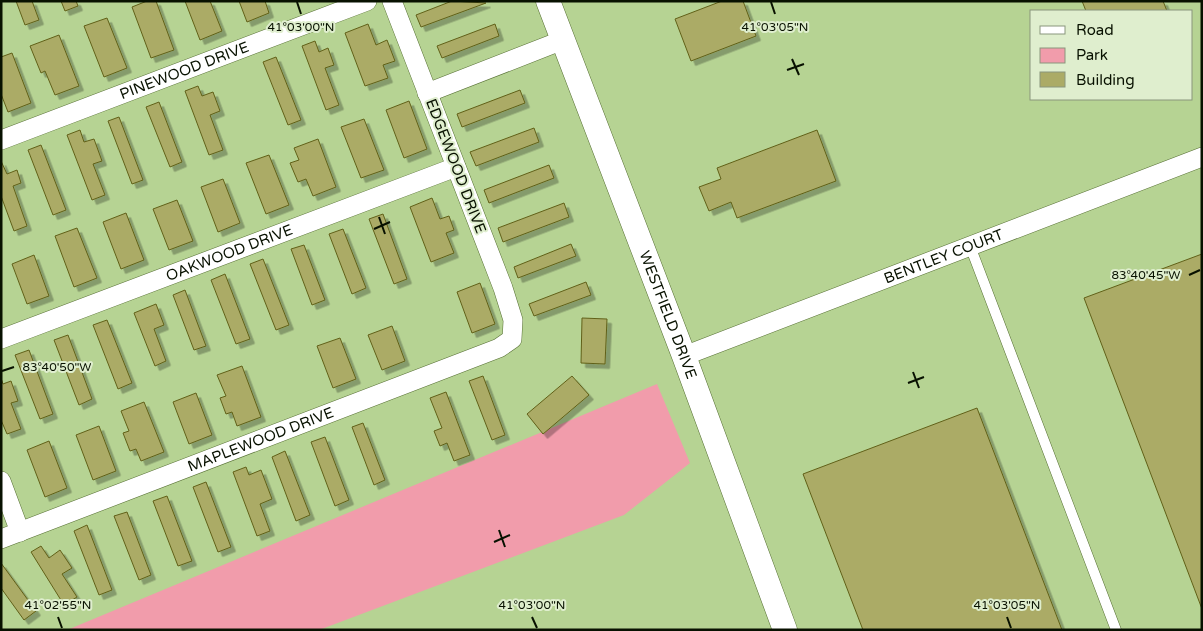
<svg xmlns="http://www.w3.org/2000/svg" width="1203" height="631" font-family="'Varela Round',sans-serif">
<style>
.green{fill:#f19cab}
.building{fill:#abab66;stroke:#616018;filter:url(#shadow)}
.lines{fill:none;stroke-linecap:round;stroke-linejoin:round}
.service-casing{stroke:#566f33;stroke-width:11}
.minor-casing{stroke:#566f33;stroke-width:20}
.tertiary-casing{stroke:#566f33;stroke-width:25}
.service{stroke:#fff;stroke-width:10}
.minor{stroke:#fff;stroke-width:19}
.tertiary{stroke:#fff;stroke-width:24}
.ticks{fill:none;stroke:#081100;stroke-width:2}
.labels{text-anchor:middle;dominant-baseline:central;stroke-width:4;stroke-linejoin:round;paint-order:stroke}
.street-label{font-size:15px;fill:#081100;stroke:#dfeece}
.ticks-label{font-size:12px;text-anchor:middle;fill:#081100;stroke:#dfeece;stroke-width:4;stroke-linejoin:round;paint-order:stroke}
</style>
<defs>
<filter id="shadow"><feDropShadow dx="4.5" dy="4.5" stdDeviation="0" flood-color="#0004"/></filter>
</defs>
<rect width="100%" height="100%" fill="#b6d393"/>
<path class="green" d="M657,384L690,463L624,515L319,630H67Z"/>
<g class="building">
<path d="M16,1H32L39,20L25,25Z"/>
<path d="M61,1H76L78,6L65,11Z"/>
<path d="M147,1H156L174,50L151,58L132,7Z"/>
<path d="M185,1H210L222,31L200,40Z"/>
<path d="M239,1H265L269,13L247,22Z"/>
<path d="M452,1L486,3L421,27L416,15Z"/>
<path d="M722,1H743L756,36L691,61L675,19Z"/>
<path d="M1082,1H1163L1167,11H1086Z"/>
<path d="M107,18L127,68L104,77L84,26Z"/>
<path d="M368,24L376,45L387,40L395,61L383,65L388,78L365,86L345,33Z"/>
<path d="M495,24L499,36L442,58L437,46Z"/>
<path d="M59,35L79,86L55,95L45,71L41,73L30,46Z"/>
<path d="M315,41L319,52L328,48L334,65L325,68L339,105L326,110L302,46Z"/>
<path d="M12,53L31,103L8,112L1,94V57Z"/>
<path d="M276,57L301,120L288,125L263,62Z"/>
<path d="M198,86L202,96L213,92L220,111L210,115L223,150L209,155L185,91Z"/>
<path d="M520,90L525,103L462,127L457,114Z"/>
<path d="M409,101L427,149L404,158L386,110Z"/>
<path d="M159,102L182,162L170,167L146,107Z"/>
<path d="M119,117L143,180L132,184L108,121Z"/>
<path d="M364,119L384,170L361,178L341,127Z"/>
<path d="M534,128L539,142L476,166L470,152Z"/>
<path d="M80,130L84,142L94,139L102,161L93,164L105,195L92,200L67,135Z"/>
<path d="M817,130L836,181L737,218L731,202L709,211L699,187L721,179L717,168Z"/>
<path d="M318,139L336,187L313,196L306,179L298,182L290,163L299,160L294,148Z"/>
<path d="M41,145L66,210L53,215L28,150Z"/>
<path d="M269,155L289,205L266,214L246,163Z"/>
<path d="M1,161L7,174L17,170L21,183L13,186L27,226L14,231L1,196Z"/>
<path d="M549,165L554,178L489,203L484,190Z"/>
<path d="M223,179L240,223L218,232L201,187Z"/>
<path d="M432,198L440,219L449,216L454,230L446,233L454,253L431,262L410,207Z"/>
<path d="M177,200L193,241L169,250L153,209Z"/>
<path d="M564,203L569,217L503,242L498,228Z"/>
<path d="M126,213L144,260L121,269L103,222Z"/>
<path d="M383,214L407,279L394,284L369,219Z"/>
<path d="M77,228L97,278L74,287L55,236Z"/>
<path d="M343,229L366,288L352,294L329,234Z"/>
<path d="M571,244L576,256L518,278L514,267Z"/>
<path d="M304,245L325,300L312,305L291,249Z"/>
<path d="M1202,254V609L1084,298Z"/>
<path d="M34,255L49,296L27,304L12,264Z"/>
<path d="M263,259L289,325L276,330L250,264Z"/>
<path d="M225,274L250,339L236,344L211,280Z"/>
<path d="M586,282L591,295L534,316L529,304Z"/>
<path d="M480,283L495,324L472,333L457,292Z"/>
<path d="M185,290L206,346L194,350L173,295Z"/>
<path d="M156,304L164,325L154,329L166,361L155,366L134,313Z"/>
<path d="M582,318L607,319L605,364L581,363Z"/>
<path d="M107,320L132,383L118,389L93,325Z"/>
<path d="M392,326L405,361L382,370L368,335Z"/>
<path d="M68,335L92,399L79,405L54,340Z"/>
<path d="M340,338L356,379L333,388L317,346Z"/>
<path d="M29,350L53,414L40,419L15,355Z"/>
<path d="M242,366L261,417L237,426L232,412L226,414L220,398L226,396L217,375Z"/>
<path d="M483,376L505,435L492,440L469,381Z"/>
<path d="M572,376L589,395L543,434L527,414Z"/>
<path d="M1,378L3,384L11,381L18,401L11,403L21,429L7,434L1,420Z"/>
<path d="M446,392L470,455L454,461L447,443L440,446L434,431L442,428L430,398Z"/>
<path d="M196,393L212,435L189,444L173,402Z"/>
<path d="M144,402L164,452L141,461L136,449L130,451L123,433L129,431L121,411Z"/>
<path d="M977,408L1062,630H863L803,474Z"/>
<path d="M363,423L385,480L374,485L352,427Z"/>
<path d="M99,426L116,471L93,480L76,435Z"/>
<path d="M325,437L349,500L335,506L311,442Z"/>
<path d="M49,441L67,488L45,497L27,450Z"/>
<path d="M285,451L310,515L296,521L272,457Z"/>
<path d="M246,467L249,475L261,470L272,499L260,504L270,531L257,536L233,472Z"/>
<path d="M206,482L231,547L218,552L193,487Z"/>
<path d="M167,496L192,561L178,566L153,501Z"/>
<path d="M127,512L151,575L139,580L114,516Z"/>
<path d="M87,525L112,590L99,595L74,531Z"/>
<path d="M41,546L49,558L60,550L72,568L62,574L77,597L64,605L31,552Z"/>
<path d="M1,563L36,611L24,620L1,588Z"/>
</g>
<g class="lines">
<g class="service-casing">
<path id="service" d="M970,246L1116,630"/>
</g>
<g class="minor-casing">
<g id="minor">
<path d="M427,93L563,40"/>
<path id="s1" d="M1,140L367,1"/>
<path id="s2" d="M1,339L456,167"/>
<path id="s3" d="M684,356L1202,157"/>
<path d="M1,481L20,532"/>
<path id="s4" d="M1,539L499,348L512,339L513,320L503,288L392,1"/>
</g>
</g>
<g class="tertiary-casing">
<g id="tertiary">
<path id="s5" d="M548,1L684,356L785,630"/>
</g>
</g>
<use href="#service" class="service"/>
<use href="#minor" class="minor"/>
<use href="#tertiary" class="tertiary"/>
</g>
<path class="ticks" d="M297,2L301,14M771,2L775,14M792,59L799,75M787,70L804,64M379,217L385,234M374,229L390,222M1189,275L1200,270M2,371L14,367M913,372L919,388M908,383L924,377M499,530L505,547M494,542L510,535M58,617L62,628M532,617L537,628M1007,617L1011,628"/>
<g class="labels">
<g class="street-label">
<text stroke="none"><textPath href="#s1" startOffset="196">PINEWOOD DRIVE</textPath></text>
<text transform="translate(456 166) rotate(69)">EDGEWOOD DRIVE</text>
<text stroke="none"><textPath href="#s2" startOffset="244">OAKWOOD DRIVE</textPath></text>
<text stroke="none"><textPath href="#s3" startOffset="278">BENTLEY COURT</textPath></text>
<text stroke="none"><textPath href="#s5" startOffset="336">WESTFIELD DRIVE</textPath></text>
<text stroke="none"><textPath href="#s4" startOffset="278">MAPLEWOOD DRIVE</textPath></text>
</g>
</g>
<g class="ticks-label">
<text x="301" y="31">41°03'00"N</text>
<text x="775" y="31">41°03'05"N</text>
<text x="1146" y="279">83°40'45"W</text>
<text x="57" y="371">83°40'50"W</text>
<text x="58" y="609">41°02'55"N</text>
<text x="532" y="609">41°03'00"N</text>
<text x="1007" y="609">41°03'05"N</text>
</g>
<rect width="1203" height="631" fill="none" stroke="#081100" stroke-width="5"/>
<rect x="1030" y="10" width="162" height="90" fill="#dfeece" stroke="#89967c"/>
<rect x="1040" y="26" width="25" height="8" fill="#ffffff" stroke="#89967c"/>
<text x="1076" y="35" font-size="15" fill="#081100">Road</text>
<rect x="1040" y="48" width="25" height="15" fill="#f19cab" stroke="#89967c"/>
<text x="1076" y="60" font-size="15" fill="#081100">Park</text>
<rect x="1040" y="72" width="25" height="15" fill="#abab66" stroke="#89967c"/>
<text x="1076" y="85" font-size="15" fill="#081100">Building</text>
</svg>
